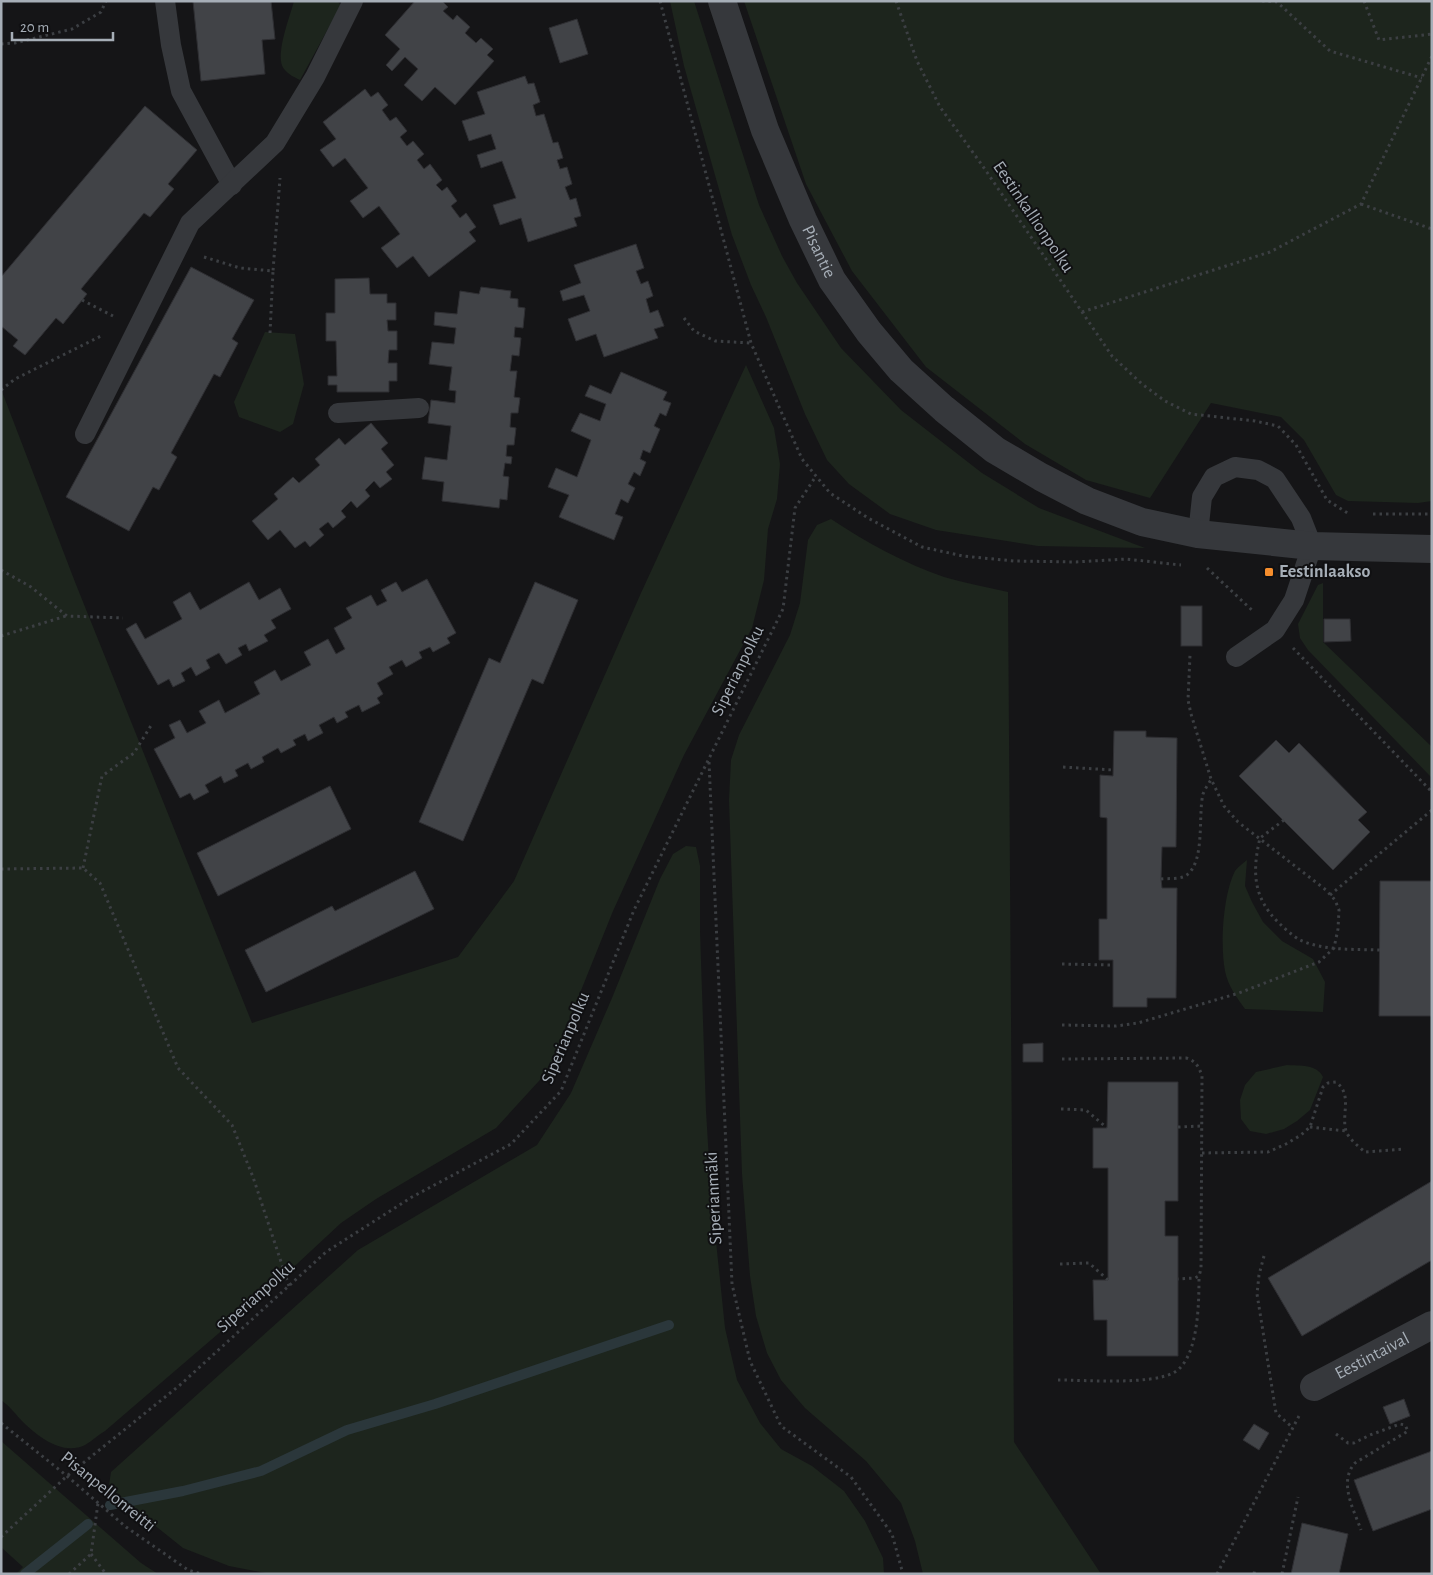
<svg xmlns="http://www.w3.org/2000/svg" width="1433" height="1575" font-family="'Alegreya Sans',sans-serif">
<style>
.green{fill:#1d251d}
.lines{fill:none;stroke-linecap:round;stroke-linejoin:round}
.stream{stroke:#2b373b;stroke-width:10}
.building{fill:#414347;stroke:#2f2f33}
.path{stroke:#3c3f43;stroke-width:3;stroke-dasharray:2.5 4;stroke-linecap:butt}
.service{stroke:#36383c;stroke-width:20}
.minor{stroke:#36383c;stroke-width:28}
.tertiary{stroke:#36383c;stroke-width:28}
.poi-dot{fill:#f68e2d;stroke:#101012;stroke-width:2}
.labels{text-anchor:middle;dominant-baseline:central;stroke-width:4;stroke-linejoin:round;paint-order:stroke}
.street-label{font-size:18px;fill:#a6aeb7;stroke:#101012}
.poi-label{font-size:18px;font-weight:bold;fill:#a6aeb7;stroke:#101012;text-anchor:start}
</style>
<rect width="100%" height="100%" fill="#151517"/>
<g class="green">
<path d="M294,1H337L341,5L300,80C294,77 289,75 284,69C274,56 290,17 294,1Z"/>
<path d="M670,1H694L759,205L782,256L797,283L841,348L901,410L982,473L1039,508L1145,548L1038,546L936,530L890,514L849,484L827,460L805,414L766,317L751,285L732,235L684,66Z"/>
<path d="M744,1H1432V501L1418,503L1348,501L1336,495L1304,440L1281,417L1211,403L1150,498L1086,480L1025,444L926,367L852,271L806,184Z"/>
<path d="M265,332L295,334L304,384L293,424L280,432L239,417L234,402Z"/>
<path d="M746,365L774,428L780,464L777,499L768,529L764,580L752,628L684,755L613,911L549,1070L496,1128L376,1199L341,1223L269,1290L105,1431C98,1435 92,1441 85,1445C63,1456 38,1437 23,1422C15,1414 11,1407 1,1400V389L75,582L252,1023L458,957L514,881L641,593Z"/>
<path d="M831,519C867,543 904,563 944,577C965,583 987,587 1008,592L1014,1442L1101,1574H923L915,1541L901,1503L866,1461L805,1408L781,1380L767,1353L756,1316L750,1276L742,1174L729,800L731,760L739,735L790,635L800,603L808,540L817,525Z"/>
<path d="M1323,583V642L1432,747V778L1308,650L1300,638L1298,624L1318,585Z"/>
<path d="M686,846L696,847L700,866V931L706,1111L711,1193L725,1328L737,1380L760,1423L781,1449L812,1466L844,1491L865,1521L883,1558L884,1574H271L229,1566L183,1548L123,1500L109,1485L111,1472L358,1250L537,1145L571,1093L612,998L660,879L673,854Z"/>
<path d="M1247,860L1245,886L1252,902L1263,922L1282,941L1313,959L1325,982L1323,1012L1245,1009C1237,998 1228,986 1225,971C1220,945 1223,895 1235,871C1238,867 1243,863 1247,860Z"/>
<path d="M1287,1065C1300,1066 1317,1064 1323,1077L1310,1110L1297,1121L1284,1129L1266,1134L1250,1131L1241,1119L1240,1100L1245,1085L1256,1072Z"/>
<path d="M1,1441L141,1563L158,1574H16L23,1567L1,1547Z"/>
</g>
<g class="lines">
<g class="stream">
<path d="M110,1505L183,1491L261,1471L347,1430L435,1404L669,1325"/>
<path d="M25,1574L88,1524"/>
</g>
</g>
<g class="building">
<path d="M193,1H271L275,39L262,40L265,74L201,81Z"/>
<path d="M415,1H442L448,7L443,11L453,20L457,15L470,27L465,33L476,43L481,38L493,49L487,55L494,61L455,105L435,87L422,101L404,85L418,69L405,57L392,71L386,65L400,49L385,35Z"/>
<path d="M577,19L588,54L560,63L549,28Z"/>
<path d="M525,76L528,84L534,83L540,102L533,105L536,116L544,114L553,143L558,142L563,158L557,160L560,169L567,167L572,184L565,187L570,200L576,198L581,216L574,218L577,226L528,242L521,218L500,225L493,205L516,198L502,161L481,168L477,155L496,149L491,134L469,141L462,121L485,114L477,92Z"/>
<path d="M365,89L371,97L378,92L388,105L382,110L390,121L396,117L407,131L400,137L407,146L413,141L424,154L417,160L424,169L430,164L442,180L436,185L442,191L447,187L457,201L451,206L460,218L466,213L476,227L469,232L476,241L429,277L413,256L397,268L381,248L400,234L379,206L363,218L350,201L368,188L345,158L333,167L320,150L336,139L323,122Z"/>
<path d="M145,106L197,150L168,184L174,189L150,217L144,213L81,289L87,294L63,324L56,318L25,355L13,346L18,340L1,326V277Z"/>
<path d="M636,244L644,268L636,271L641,284L648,281L653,296L646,299L650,313L658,310L664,326L654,329L658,338L604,357L596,334L576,341L568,319L590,311L584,295L563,301L560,291L581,283L574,265Z"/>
<path d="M191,267L254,300L232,339L238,343L220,377L214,374L171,453L177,457L159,490L153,487L129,531L66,497Z"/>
<path d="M369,278L370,294H387V303H396V320H387L388,331H397V350H389L388,363H397V381H389V392H337V385H328V376H337L336,341H326V313H335V279Z"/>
<path d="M481,287L511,291L510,298L518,299V307L525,308L523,328L515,327L514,337L521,338L519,356L512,355L510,371H517L514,397L520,398L518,413H511L510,427L516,428L514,445H507L506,456L512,457L511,464L505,463L503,476L509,477L507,500L500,499L499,508L442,501L444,482L422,479L425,457L447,460L451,426L428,423L431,400L455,403L456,391L449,390L452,367L429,364L432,342L454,344L456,328L434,325L435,312L457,314L460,291L479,294Z"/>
<path d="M621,372L667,392L663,400L671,403L666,416L660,413L654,426L660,429L650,453L643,450L640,459L646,462L640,476L634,472L628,484L635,488L628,503L621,499L615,514L623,517L614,540L559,517L569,495L548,487L556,468L577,477L591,440L571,431L580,413L600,421L606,404L585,396L590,385L611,394Z"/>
<path d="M371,423L388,443L381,449L394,465L386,472L392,479L380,488L374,481L365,490L370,496L357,508L351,501L341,511L346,517L333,528L328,522L319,529L324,535L310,547L305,541L295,548L280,530L268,540L252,521L278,499L274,494L293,477L299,483L320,465L315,459L339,438L345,445Z"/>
<path d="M427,579L456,633L447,638L450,643L433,652L430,647L419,652L422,658L406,667L402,660L389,667L393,674L377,683L383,694L377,698L380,703L362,712L359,705L345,712L348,717L337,723L334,717L319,725L323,733L308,741L305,734L293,740L296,745L281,753L278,748L262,757L264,762L251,769L248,763L235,770L238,776L224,783L221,776L205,785L209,792L194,800L190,793L180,798L154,749L175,738L169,725L180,720L187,733L206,723L199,711L219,700L225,713L260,694L254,682L275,670L281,681L311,665L304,652L328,639L336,654L345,649L334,628L352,618L346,608L371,595L377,606L387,601L381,590L396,582L402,592Z"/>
<path d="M249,582L259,600L280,588L291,609L271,620L276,628L264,635L268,641L249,651L246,644L238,648L242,655L226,664L219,653L206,660L210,668L196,676L191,667L181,673L185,681L173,687L169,679L158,685L126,629L136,623L145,639L182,619L173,602L190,592L200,610Z"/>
<path d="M535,582L578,600L543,684L532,679L463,841L419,822L489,658L500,663Z"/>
<rect x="1181" y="606" width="21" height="40"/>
<path d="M1324,619H1350L1351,641L1324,642Z"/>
<path d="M1114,731H1146V737L1177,738L1176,847H1162L1161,879L1162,888H1177L1176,998H1147V1007H1113V960H1099V919H1107V818L1100,817V775L1113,776Z"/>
<path d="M1276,740L1289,753L1299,743L1367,812L1358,820L1370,832L1333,870L1239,776Z"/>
<path d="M330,786L351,829L218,896L197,853Z"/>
<path d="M415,871L434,909L266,992L245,950L332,906L335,911Z"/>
<path d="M1380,881H1432L1431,1016H1379Z"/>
<path d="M1043,1043V1062H1023V1044Z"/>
<path d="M1108,1082H1178V1201H1165V1236H1178V1356H1107V1320H1094L1093,1280H1108V1168H1093V1128H1107Z"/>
<path d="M1432,1181V1260L1302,1336L1268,1278Z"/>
<path d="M1404,1399L1410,1416L1390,1424L1383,1407Z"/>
<path d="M1254,1424L1269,1433L1259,1450L1243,1440Z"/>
<path d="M1432,1451V1509L1373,1531L1354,1480Z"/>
<path d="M1302,1523L1348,1534L1339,1574H1291Z"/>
</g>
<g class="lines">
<g class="path">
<path d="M660,1L751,343L802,459L830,493L868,518L922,547L963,556L1014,561L1076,562L1126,559L1181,565"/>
<path d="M896,1L917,61L940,107L982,165L1112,356L1142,384L1165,401L1191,414L1255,421L1278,426L1296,445L1327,500L1349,514"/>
<path d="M1262,1L1277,2L1330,51L1422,78"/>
<path d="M1364,1L1379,40L1432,34"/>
<path d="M1,44L15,43L72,29L101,12L106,1"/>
<path d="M1361,204L1432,229"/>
<path d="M204,257L240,268L273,271L280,178"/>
<path d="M82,300L113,316"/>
<path d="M1082,312L1270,252L1361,204L1432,56"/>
<path d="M684,318L694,331L715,341L751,343"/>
<path d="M270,333L273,271"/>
<path d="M1,390L15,379L103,335"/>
<path d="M1373,514H1432"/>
<path d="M1207,568L1254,612"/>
<path d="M1,570L31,587L67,616L123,618"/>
<path d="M1,636L66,616"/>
<path d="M1293,648L1432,792"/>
<path d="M709,762L732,1284L750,1361L781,1426L851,1477L892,1534L903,1574"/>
<path d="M1063,767L1113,770"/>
<path d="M1284,820L1260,838C1252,872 1253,898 1279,923C1285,929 1293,936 1300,940C1324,951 1354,949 1380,950"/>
<path d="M83,868L102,776L134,753L152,724"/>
<path d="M1,869L83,868L100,883L178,1068L232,1125L253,1177L289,1286"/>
<path d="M1161,879C1169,878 1182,880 1188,874C1205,859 1198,815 1203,794C1205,789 1208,784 1211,780"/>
<path d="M1330,895L1432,810"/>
<path d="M1062,964L1113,965"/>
<path d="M1062,1025L1116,1026L1138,1023L1239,993L1319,962L1334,948L1338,929L1339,910L1335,900L1326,890L1238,822L1224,806L1211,779L1191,714L1188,700L1190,655"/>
<path d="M1062,1059L1186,1058C1196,1061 1199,1067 1202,1076L1201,1269L1199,1276L1195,1278L1178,1279"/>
<path d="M1061,1109L1086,1110L1107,1128"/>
<path d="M1178,1127L1202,1126"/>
<path d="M1310,1127L1346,1131"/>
<path d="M1202,1153L1268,1152L1286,1144L1301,1135L1310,1127L1323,1087L1328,1083L1336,1082C1353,1095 1341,1114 1346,1131C1349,1139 1359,1147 1365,1152L1405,1149"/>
<path d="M1264,1256L1259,1275L1257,1294L1276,1413L1293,1428"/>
<path d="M1060,1264L1089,1263L1108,1280"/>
<path d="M1058,1380C1086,1380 1150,1385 1173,1373C1199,1360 1199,1301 1199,1276"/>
<path d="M1,1423L67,1476L126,1527L188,1570L202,1574"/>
<path d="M1336,1434L1348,1443H1354L1370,1435L1400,1424L1405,1425L1408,1431L1355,1463C1338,1482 1354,1510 1361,1530"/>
<path d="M1,1537L67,1476L180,1385L326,1252L412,1197L511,1144L561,1091L634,910L783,609L795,508L816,476"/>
<path d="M91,1554L106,1574"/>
<path d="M69,1574L91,1554L98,1503"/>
<path d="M1217,1574L1300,1414"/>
<path d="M1254,1574L1255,1568"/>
<path d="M1282,1574L1298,1497"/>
</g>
<g class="service">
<path d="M165,1L171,45L181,91L232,185"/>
<path d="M338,413L419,408"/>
<path d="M85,434L190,223L275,143L315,77L353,1"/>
<path d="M1198,534L1202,497L1214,477L1235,467L1258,470L1275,479L1301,518L1312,546L1294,600L1275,630L1236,657"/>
</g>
<path class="minor" id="s1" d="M1314,1387L1432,1325"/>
<path class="tertiary" id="s2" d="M722,1L765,130L803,220L832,280L869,332L901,370L944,409L995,450L1041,477L1087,501L1142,522L1198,534L1312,546L1432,549"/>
</g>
<rect class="poi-dot" x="1264" y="567" width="10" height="10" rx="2.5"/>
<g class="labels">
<g class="street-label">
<text transform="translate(1033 217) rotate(56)">Eestinkallionpolku</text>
<text stroke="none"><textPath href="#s2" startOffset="269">Pisantie</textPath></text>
<text transform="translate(738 671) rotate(-64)">Siperianpolku</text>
<text transform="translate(566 1038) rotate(-67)">Siperianpolku</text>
<text transform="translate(714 1198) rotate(-93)">Siperianmäki</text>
<text transform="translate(256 1297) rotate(-42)">Siperianpolku</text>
<text stroke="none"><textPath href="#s1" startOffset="66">Eestintaival</textPath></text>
<text transform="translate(108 1492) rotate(39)">Pisanpellonreitti</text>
</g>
<g class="poi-label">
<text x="1279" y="572">Eestinlaakso</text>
</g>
</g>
<rect width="1433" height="1575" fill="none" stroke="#a6aeb7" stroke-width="5"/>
<path d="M12 32v8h101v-8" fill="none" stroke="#a6aeb7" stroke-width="2.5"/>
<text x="20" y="32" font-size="15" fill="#a6aeb7" stroke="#101012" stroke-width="4" paint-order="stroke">20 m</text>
</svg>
